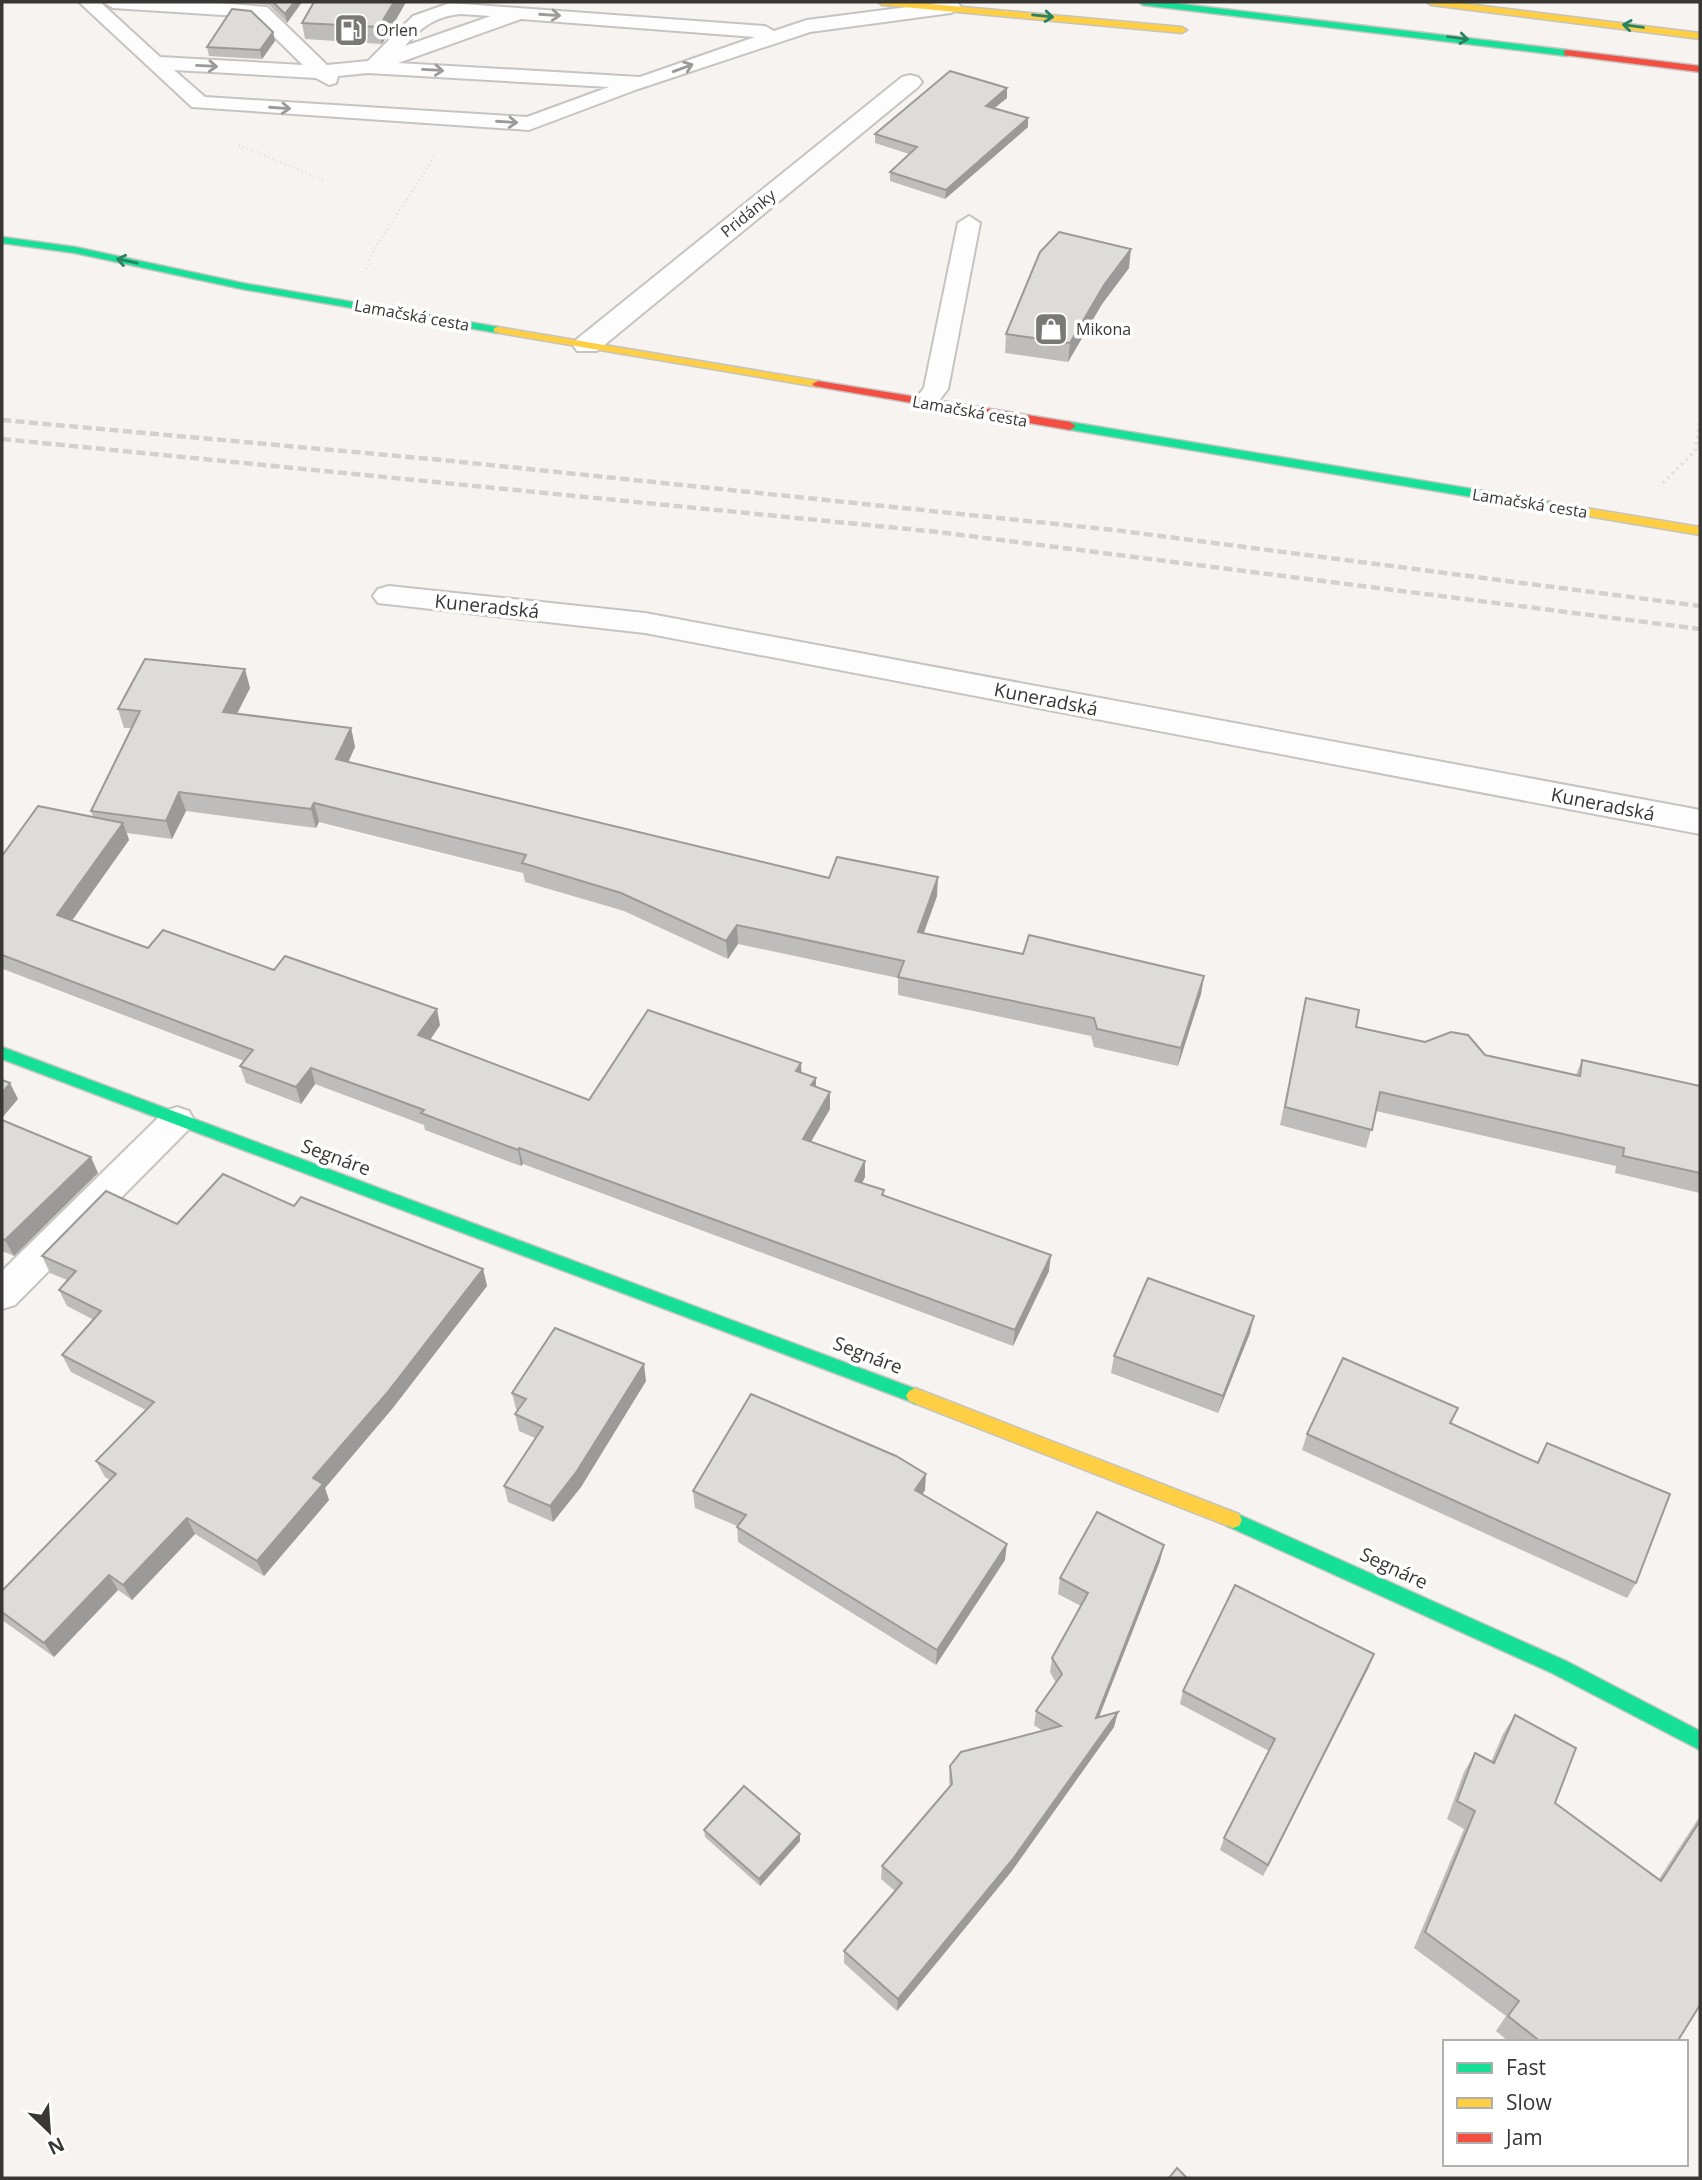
<svg xmlns="http://www.w3.org/2000/svg" width="1702" height="2180" font-family="'Open Sans',sans-serif">
<style>
.lines{fill:none;stroke-linecap:round;stroke-linejoin:round}
.lane-casing{stroke:#c6c4c1;stroke-width:4}
.street-casing{stroke:#c6c4c1;stroke-width:4}
.fast-casing{stroke:#c6c4c1;stroke-width:3}
.slow-casing{stroke:#c6c4c1;stroke-width:3}
.jam-casing{stroke:#c6c4c1;stroke-width:3}
.path-far1{stroke:#dfdfdd;stroke-width:2.5;stroke-dasharray:1 3.5;stroke-linecap:butt}
.path{stroke:#dfdfdd;stroke-width:3.5;stroke-dasharray:2 4.5;stroke-linecap:butt}
.lane{fill:#fefdfd;fill-rule:evenodd}
.street{fill:#fefdfd;fill-rule:evenodd}
.fast{fill:#16e098;fill-rule:evenodd}
.slow{fill:#ffcf43;fill-rule:evenodd}
.jam{fill:#f24e42;fill-rule:evenodd}
.rail{stroke:#d2d1d0;stroke-width:4.5;stroke-dasharray:9 4.5;stroke-linecap:butt}
.wall{fill:#bfbdbb}
.shaded-wall{fill:#9b9a98}
.building{fill:#dedcd9;stroke:#9b9a98;stroke-width:2}
.oneway{stroke:#9c9a98}
.oneway2{stroke:#298361}
.labels{text-anchor:middle;dominant-baseline:central;stroke-width:7;stroke-linejoin:round;paint-order:stroke}
.far-poi-label{font-size:16px;fill:#393734;stroke:#fff;text-anchor:start}
.far-street-label{font-size:16px;fill:#393734;stroke:#fff}
.street-label{font-size:19px;fill:#393734;stroke:#fff}
</style>
<rect width="100%" height="100%" fill="#f6f3f0"/>
<g class="lines">
<g class="lane-casing">
<g id="lane">
<path d="M79,2H100L160,57L303,65L254,17L113,8L103,2H206L267,7L327,65L368,61L413,16L450,3L765,26L774,31L807,20L946,2L958,3L961,7L951,13L810,32L638,89L529,130L192,107ZM461,14L491,16L405,46C421,27 436,16 461,14ZM521,19L755,37L640,77L398,63ZM174,70L316,78L329,85L336,83L338,76L368,73L609,87L527,117L205,97Z"/>
<path d="M969,216L980,223L948,389L933,408H915L912,403L924,388L958,223Z"/>
<path d="M177,1107L189,1111L194,1120L189,1129L15,1305L2,1309V1271L165,1111Z"/>
</g>
</g>
<g class="street-casing">
<g id="street">
<path d="M910,75L918,77L922,82L918,87L597,351H577L573,345L577,339L902,77Z"/>
<path d="M389,586L645,613L1700,810V834L645,633L378,603L373,596L378,589Z"/>
</g>
</g>
<g class="fast-casing">
<g id="fast">
<path d="M1139,2H1164L1567,50L1572,53L1567,56L1143,5Z"/>
<path d="M2,237L75,247L242,283L498,327L504,330L498,333L242,289L75,253L2,243Z"/>
<path d="M1070,422L1550,502L1556,506L1550,510L1066,429V423Z"/>
<path d="M2,1047L921,1391L924,1396L921,1401L915,1404L909,1401L2,1059Z"/>
<path d="M1233,1512L1566,1661L1700,1731V1750L1552,1673L1227,1526L1224,1520L1227,1514Z"/>
</g>
</g>
<g class="slow-casing">
<g id="slow">
<path d="M878,2H909L1182,27L1187,30L1182,33L882,5Z"/>
<path d="M1427,2H1451L1700,33V39L1431,5Z"/>
<path d="M498,327L818,381L824,384L818,387L494,332V328Z"/>
<path d="M1550,502L1700,527V535L1546,509V503Z"/>
<path d="M915,1388L1239,1514L1242,1520L1239,1526L1233,1528L909,1401L906,1396L909,1391Z"/>
</g>
</g>
<g class="jam-casing">
<g id="jam">
<path d="M1567,50L1700,66V72L1564,55V51Z"/>
<path d="M818,381L1070,422L1076,426L1070,430L814,386L812,384Z"/>
</g>
</g>
<g class="path-far1">
<path d="M239,145L326,181"/>
<path d="M366,269L374,250L434,157"/>
</g>
<path class="path" d="M1663,483L1695,451L1700,419"/>
<use href="#lane" class="lane"/>
<use href="#street" class="street"/>
<use href="#fast" class="fast"/>
<use href="#slow" class="slow"/>
<use href="#jam" class="jam"/>
<g class="rail">
<path d="M2,420L442,460L1114,530L1700,606"/>
<path d="M2,439L938,532L1700,629"/>
</g>
</g>
<g class="wall">
<path d="M244,2H302L287,23L269,5Z"/>
<path d="M314,2H406L382,44L305,39L302,23Z"/>
<path d="M273,32L275,41L262,59L209,56L207,47Z"/>
<path d="M1007,98L994,108L1028,118V127L945,199L890,181V172L909,154L875,143V134Z"/>
<path d="M1129,268L1102,304L1068,362L1005,353L1006,334Z"/>
<path d="M250,688L237,714L351,728L355,747L348,762L829,878L937,896L924,933L1023,954L1204,976L1201,994L1178,1066L1094,1047L1091,1036L898,995V978L738,944L728,959L624,911L525,882L523,873L319,822L316,828L186,811L172,839L127,833L129,840L72,920L148,948L274,970L440,1025L430,1040L589,1100L801,1063V1073L816,1078V1087L830,1109L811,1142L865,1177L862,1183L884,1190V1196L1049,1271L1013,1346L523,1164L521,1166L425,1130L424,1125L315,1084L301,1104L246,1083L240,1066L244,1061L3,969L2,971V856L93,817L91,811L131,728H124L118,709Z"/>
<path d="M1306,998L1356,1027L1576,1075L1582,1060L1700,1086V1193L1615,1173L1616,1166L1376,1111L1366,1148L1280,1125Z"/>
<path d="M2,1120L98,1173L14,1256L2,1251Z"/>
<path d="M294,1206L483,1269L487,1286L392,1409L325,1488L329,1500L264,1576L195,1534L132,1600L118,1590L54,1657L2,1620V1591L110,1480L105,1477L96,1461L146,1410L71,1372L62,1355L94,1320L67,1306L59,1290L67,1280L50,1273L42,1256L177,1224Z"/>
<path d="M1250,1333L1218,1413L1111,1373L1114,1356Z"/>
<path d="M646,1381L581,1487L553,1522L508,1502L504,1486L535,1438L519,1431L515,1414L518,1410L516,1409L512,1393Z"/>
<path d="M1458,1408L1451,1424L1537,1462L1547,1443L1636,1583L1627,1598L1302,1450L1307,1434Z"/>
<path d="M925,1490L923,1494L1005,1560L936,1665L738,1542L737,1526L695,1508L693,1491Z"/>
<path d="M1160,1561L1099,1717L1114,1727L1011,1872L897,2011L844,1963V1951L895,1891L881,1879L882,1866L950,1787L949,1780L950,1766L1043,1731L1034,1725L1036,1711L1056,1683L1050,1672L1052,1658L1081,1606L1058,1594L1060,1578Z"/>
<path d="M1374,1654L1263,1876L1220,1850L1224,1838L1269,1751L1180,1704L1183,1691Z"/>
<path d="M1515,1715L1555,1803L1659,1879L1700,1816V2005L1677,2042H1509L1496,2031L1506,2016L1414,1948L1464,1829L1447,1819L1464,1772L1475,1753L1491,1762L1503,1734Z"/>
<path d="M704,1830L800,1841L760,1886L705,1837Z"/>
</g>
<g class="shaded-wall">
<path d="M294,2H302L287,23L285,14Z"/>
<path d="M394,2H406L382,44L379,27Z"/>
<path d="M273,32L275,41L262,59L260,50Z"/>
<path d="M1007,88V98L986,115V106Z"/>
<path d="M1028,118V127L945,199L946,190Z"/>
<path d="M1131,249L1129,268L1102,304L1068,362L1070,343L1104,285Z"/>
<path d="M245,669L250,688L228,731L223,712Z"/>
<path d="M351,728L355,747L341,778L336,759Z"/>
<path d="M179,792L186,811L172,839L166,821Z"/>
<path d="M314,803L319,822L316,828L311,809Z"/>
<path d="M123,823L129,840L64,932L57,915Z"/>
<path d="M938,877L937,896L917,951L918,932Z"/>
<path d="M737,925L738,944L728,959L726,941Z"/>
<path d="M1204,976L1201,994L1178,1066L1181,1048Z"/>
<path d="M437,1009L440,1025L422,1052L418,1035Z"/>
<path d="M801,1063L802,1080L796,1071Z"/>
<path d="M311,1068L315,1084L301,1104L296,1087Z"/>
<path d="M816,1078V1094L811,1085Z"/>
<path d="M10,1083L18,1099L2,1118V1093Z"/>
<path d="M830,1092V1109L803,1155V1139Z"/>
<path d="M519,1148L523,1164L521,1166L518,1150Z"/>
<path d="M91,1157L98,1173L14,1256L5,1240Z"/>
<path d="M865,1161V1177L855,1197V1181Z"/>
<path d="M1051,1255L1049,1271L1013,1346L1015,1330Z"/>
<path d="M483,1269L487,1286L392,1409L325,1488L329,1500L264,1576L257,1561L313,1478Z"/>
<path d="M1254,1316L1250,1333L1218,1413L1223,1396Z"/>
<path d="M644,1364L646,1381L581,1487L553,1522L550,1506Z"/>
<path d="M926,1474L925,1490L914,1506L915,1490Z"/>
<path d="M187,1518L195,1534L132,1600L123,1585Z"/>
<path d="M1007,1544L1005,1560L936,1665L937,1650Z"/>
<path d="M1164,1545L1160,1561L1093,1732L1096,1718Z"/>
<path d="M109,1575L118,1590L54,1657L44,1643Z"/>
<path d="M1374,1654L1369,1667L1263,1876L1268,1865Z"/>
<path d="M1118,1712L1114,1727L1011,1872L897,2011L898,1999Z"/>
<path d="M800,1834V1841L760,1886L759,1879Z"/>
</g>
<g class="building">
<path d="M273,2H294L285,14Z"/>
<path d="M314,2H394L379,27L302,23Z"/>
<path d="M232,9L251,11L273,32L260,50L207,47Z"/>
<path d="M950,71L1007,88L986,106L1028,118L946,190L890,172L917,147L875,134Z"/>
<path d="M1059,232L1131,249L1104,285L1070,343L1006,334L1040,252Z"/>
<path d="M145,659L245,669L223,712L351,728L336,759L829,878L837,857L938,877L918,932L1023,954L1029,935L1204,976L1181,1048L1097,1029L1094,1018L898,977L904,961L737,925L726,941L621,893L522,863L526,855L314,803L311,809L179,792L166,821L91,811L140,711L118,709Z"/>
<path d="M38,806L123,823L57,915L148,948L163,930L274,970L285,956L437,1009L418,1035L589,1100L648,1010L801,1063L796,1071L816,1078L811,1085L830,1092L803,1139L865,1161L855,1181L884,1190L882,1195L1051,1255L1015,1330L519,1148L518,1150L421,1113L424,1110L311,1068L296,1087L240,1066L253,1050L2,955V856Z"/>
<path d="M1306,998L1359,1010L1356,1027L1425,1042L1451,1032L1468,1035L1485,1055L1580,1076L1582,1060L1700,1086V1173L1623,1156L1624,1148L1380,1092L1372,1130L1285,1107Z"/>
<path d="M2,1080L10,1083L2,1093Z"/>
<path d="M2,1120L91,1157L5,1240L2,1239Z"/>
<path d="M223,1174L294,1206L301,1197L483,1269L387,1393L313,1478L323,1484L257,1561L187,1518L123,1585L109,1575L44,1643L2,1612V1591L116,1474L96,1461L154,1402L62,1355L101,1311L59,1290L76,1271L42,1256L106,1191L177,1224Z"/>
<path d="M1148,1278L1254,1316L1223,1396L1114,1356Z"/>
<path d="M555,1328L644,1364L577,1471L550,1506L504,1486L543,1427L515,1414L526,1399L512,1393Z"/>
<path d="M1343,1358L1458,1408L1450,1423L1538,1463L1547,1443L1670,1494L1636,1583L1307,1434Z"/>
<path d="M751,1394L896,1456L926,1474L915,1490L1007,1544L937,1650L737,1527L746,1515L693,1491Z"/>
<path d="M1097,1512L1164,1545L1096,1718L1118,1712L1013,1859L898,1999L844,1951L902,1883L882,1866L952,1784L950,1766L961,1752L1061,1726L1036,1711L1062,1674L1052,1658L1088,1593L1060,1578Z"/>
<path d="M1235,1585L1374,1654L1268,1865L1224,1838L1275,1739L1183,1691Z"/>
<path d="M1515,1715L1576,1748L1555,1803L1661,1881L1700,1821V2005L1677,2042H1541L1508,2016L1519,2001L1425,1932L1475,1811L1457,1801L1475,1753L1494,1763Z"/>
<path d="M744,1786L800,1834L759,1879L704,1830Z"/>
<path d="M1177,2168L1187,2178H1169Z"/>
</g>
<defs><path id="oneway-shaft" d="M-6 0H5M1.5-3L5.5 0L1.5 3" fill="none" stroke-width="1.6" stroke-linecap="round" stroke-linejoin="round" transform="scale(1.75)"/></defs>
<g class="oneway">
<use href="#oneway-shaft" transform="translate(550 15) rotate(4)"/>
<use href="#oneway-shaft" transform="translate(207 66) rotate(3)"/>
<use href="#oneway-shaft" transform="translate(683 68) rotate(-20)"/>
<use href="#oneway-shaft" transform="translate(433 70) rotate(3)"/>
<use href="#oneway-shaft" transform="translate(280 108) rotate(4)"/>
<use href="#oneway-shaft" transform="translate(507 122) rotate(4)"/>
</g>
<g class="oneway2">
<use href="#oneway-shaft" transform="translate(1043 16) rotate(6)"/>
<use href="#oneway-shaft" transform="translate(1633 26) rotate(-172)"/>
<use href="#oneway-shaft" transform="translate(1458 38) rotate(7)"/>
<use href="#oneway-shaft" transform="translate(127 261) rotate(-168)"/>
</g>
<defs>
<g id="fuel-square" transform="scale(1.75)"><rect x="-9" y="-9" width="18" height="18" rx="4" fill="#7b7976" stroke="#fff"/><path d="M-5.5-6h7V0h2V4h1.3V-2.5L3-4.5l.8-.8L6-3V5H2.5V1h-1V6h-7ZM-4.2-4.7v3.2H.2V-4.7Z" fill="#fff"/></g>
<g id="shop-square" transform="scale(1.75)"><rect x="-9" y="-9" width="18" height="18" rx="4" fill="#7b7976" stroke="#fff"/><path d="M-5-2.5h2.3a2.7 3.5 0 0 1 5.4 0H5L5.5 6h-11ZM-1.5-2.5h3a1.5 2.3 0 0 0-3 0Z" fill="#fff"/></g>
</defs>
<g fill-rule="evenodd">
<use href="#fuel-square" x="351" y="30"/>
<use href="#shop-square" x="1051" y="329"/>
</g>
<g class="labels">
<g class="far-poi-label">
<text x="376" y="30">Orlen</text>
<text x="1076" y="329">Mikona</text>
</g>
<g class="far-street-label">
<text transform="translate(748 213) rotate(-39)">Pridánky</text>
<text transform="translate(412 315) rotate(10)">Lamačská cesta</text>
<text transform="translate(970 411) rotate(10)">Lamačská cesta</text>
<text transform="translate(1530 503) rotate(9)">Lamačská cesta</text>
</g>
<g class="street-label">
<text transform="translate(487 606) rotate(6)">Kuneradská</text>
<text transform="translate(1046 699) rotate(11)">Kuneradská</text>
<text transform="translate(1603 804) rotate(11)">Kuneradská</text>
<text transform="translate(336 1157) rotate(20)">Segnáre</text>
<text transform="translate(868 1355) rotate(21)">Segnáre</text>
<text transform="translate(1394 1568) rotate(25)">Segnáre</text>
</g>
</g>
<rect width="1702" height="2180" fill="none" stroke="#393734" stroke-width="7"/>
<rect x="1443" y="2040" width="245" height="126" fill="#ffffff" stroke="#b0afae" stroke-width="2"/>
<rect x="1457" y="2063" width="35" height="10" fill="#16e098" stroke="#b0afae" stroke-width="2"/>
<text x="1506" y="2075" font-size="21" fill="#393734">Fast</text>
<rect x="1457" y="2098" width="35" height="10" fill="#ffcf43" stroke="#b0afae" stroke-width="2"/>
<text x="1506" y="2110" font-size="21" fill="#393734">Slow</text>
<rect x="1457" y="2133" width="35" height="10" fill="#f24e42" stroke="#b0afae" stroke-width="2"/>
<text x="1506" y="2145" font-size="21" fill="#393734">Jam</text>
<g transform="translate(49 2131) rotate(155)" stroke="#ffffff" stroke-width="5" paint-order="stroke">
<path d="M0-5L12 26L0 18L-12 26Z" fill="#393734"/>
<text y="-10" font-size="19" font-weight="bold" text-anchor="middle" fill="#393734">N</text>
</g>
</svg>
